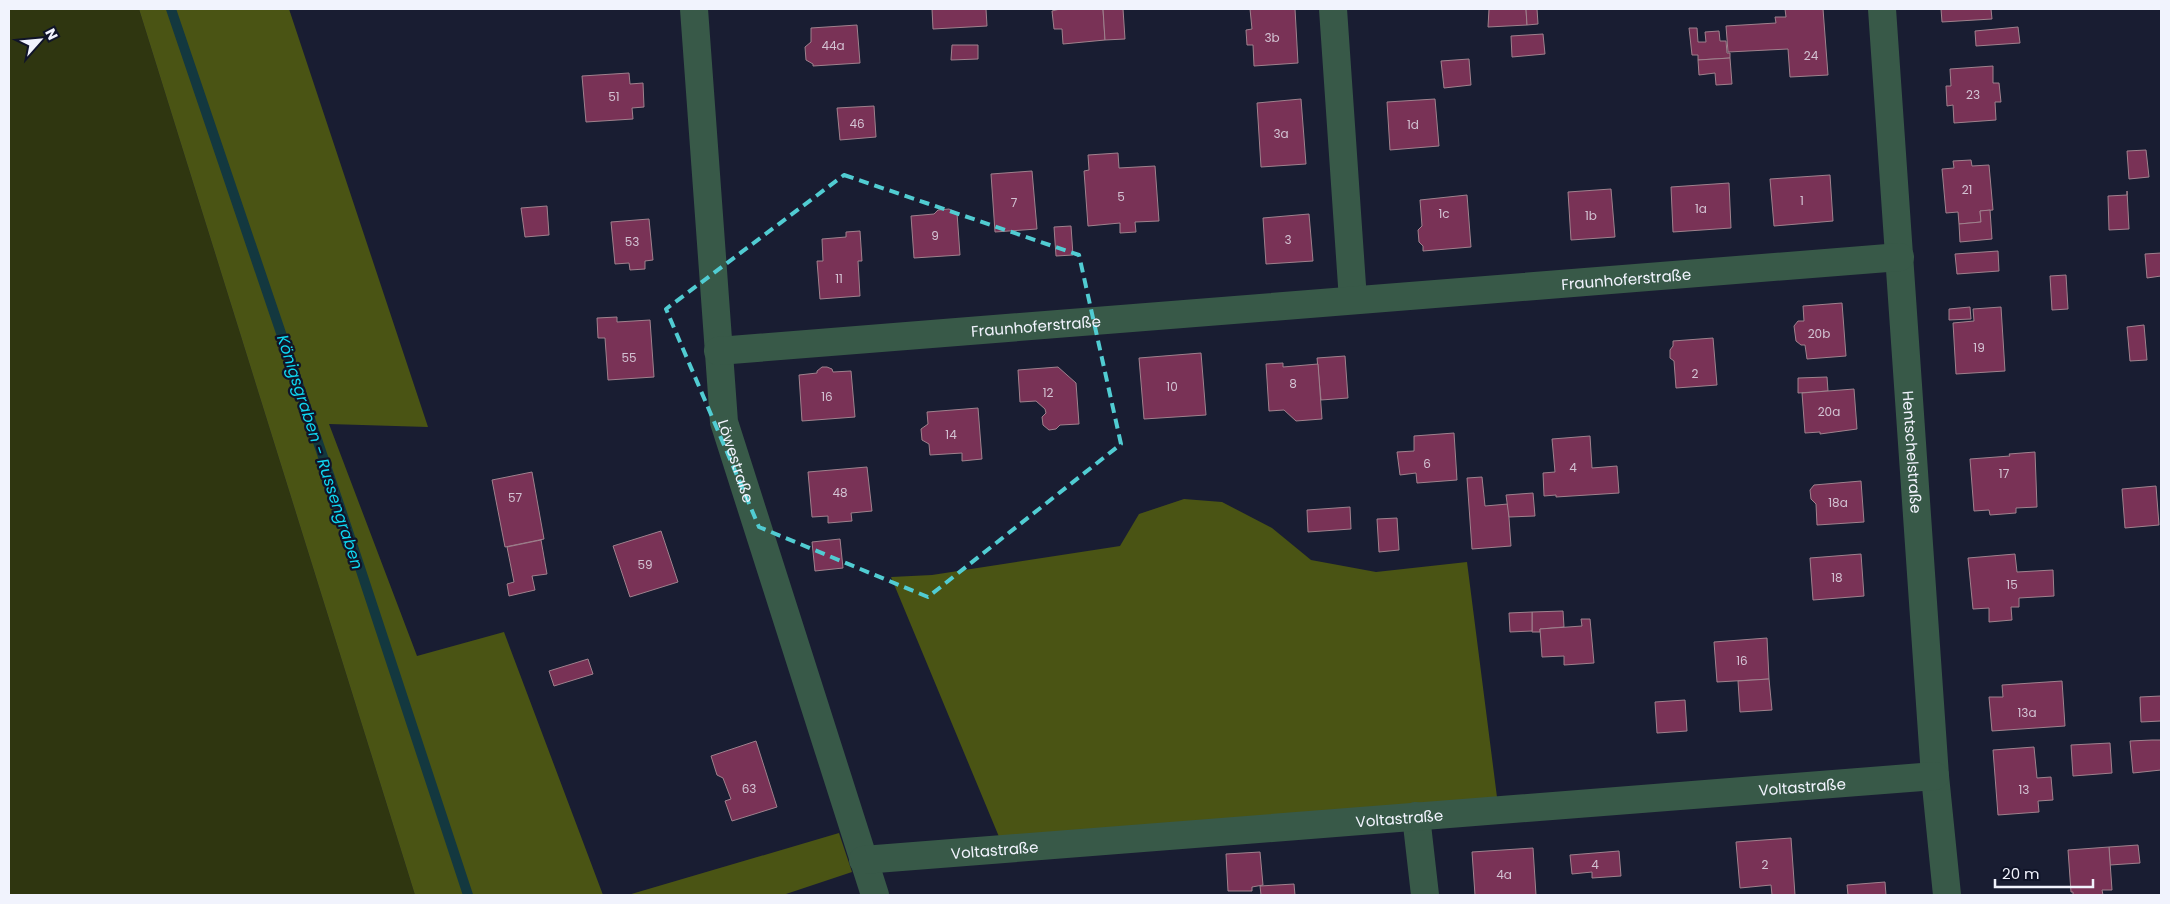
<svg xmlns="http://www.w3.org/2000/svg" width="2170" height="904" font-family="Poppins,sans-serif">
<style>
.green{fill:#2f3610}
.forest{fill:#4a5414}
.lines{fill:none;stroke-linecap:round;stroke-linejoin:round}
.stream{stroke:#13383f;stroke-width:10}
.building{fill:#793256;stroke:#9f818d}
.minor{stroke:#385948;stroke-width:28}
.marked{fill:none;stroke:#51ccd2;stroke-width:4;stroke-dasharray:10 6;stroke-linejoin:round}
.labels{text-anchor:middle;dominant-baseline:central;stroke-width:4.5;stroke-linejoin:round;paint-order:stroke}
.number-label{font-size:12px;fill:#d3c3d3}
.street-label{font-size:15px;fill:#f1f3fd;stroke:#101428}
.water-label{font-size:16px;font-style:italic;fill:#0fd7f1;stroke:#101428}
</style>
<rect width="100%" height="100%" fill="#191d32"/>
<path class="green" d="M9,9H139L415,895H9Z"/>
<g class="forest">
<path d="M139,9H289L428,427L329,424L417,656L504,632L603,895H415Z"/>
<path d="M1184,499L1222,502L1272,528L1311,560L1376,572L1467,562L1498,805L1002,844L891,577L932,575L1120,546L1139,514Z"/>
<path d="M839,833L852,872L783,895H628Z"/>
</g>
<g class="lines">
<path class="stream" d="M171,9L339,504L468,895"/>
</g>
<g class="building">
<path d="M932,9H986L987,26L933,29Z"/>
<path d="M1060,9H1103L1105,40L1063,44L1062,29H1054L1052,11Z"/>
<path d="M1103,9H1123L1125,39L1105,40Z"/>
<path d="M1250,9H1295L1298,63L1254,66L1253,45H1247L1246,30L1252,29Z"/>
<path d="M1489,9H1526L1527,25L1488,27Z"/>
<path d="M1526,9H1537L1538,24L1527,25Z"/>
<path d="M1785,9H1823L1828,75L1790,77L1788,49L1728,52L1726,26L1776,23L1775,17H1786Z"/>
<path d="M1941,9H1991L1992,19L1942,22Z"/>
<path d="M857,25L860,63L813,66V64L806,60L805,47L811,42V28Z"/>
<path d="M2018,27L2020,43L1976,46L1975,31Z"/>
<path d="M1689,28H1697L1698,42H1706L1705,32L1719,31L1720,41H1726L1727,53H1730V58L1698,60V55H1692Z"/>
<path d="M1543,34L1545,54L1512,57L1511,36Z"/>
<path d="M952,45H978V59L951,60Z"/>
<path d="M1730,58L1732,84L1716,85L1715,73L1699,75L1698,60Z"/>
<path d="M1469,59L1471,85L1444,88L1441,61Z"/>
<path d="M1993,66V83H1999L2001,102H1995L1996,120L1954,123L1953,105L1947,106L1946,86H1951L1950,69Z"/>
<path d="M629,73L630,84L643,83L644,107L632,108L633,119L586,122L582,76Z"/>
<path d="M1301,99L1306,164L1261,167L1257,103Z"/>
<path d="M1435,99L1439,146L1390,150L1387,102Z"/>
<path d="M874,106L876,137L840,140L837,108Z"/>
<path d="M2146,150L2149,177L2129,179L2127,151Z"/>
<path d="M1118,153L1119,168L1155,166L1159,221L1135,222L1136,232L1120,233V223L1088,226L1084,171L1089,170L1088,155Z"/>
<path d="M1971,160L1972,166L1989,165L1993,210L1980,211L1981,222L1959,224L1958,212L1946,213L1942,169L1954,168L1953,161Z"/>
<path d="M1032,171L1037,229L995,232L991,174Z"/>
<path d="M1830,175L1833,221L1774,226L1770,179Z"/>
<path d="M1729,183L1731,228L1673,232L1671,187Z"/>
<path d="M1611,189L1615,237L1571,240L1568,192Z"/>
<path d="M2127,191L2129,229L2109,230L2108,196L2127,195Z"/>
<path d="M1467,195L1471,247L1423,251V246L1419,242L1418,230L1422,226L1420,200Z"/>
<path d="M547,206L549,235L525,237L521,208Z"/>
<path d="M949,209L957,213L960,255L914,258L911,216L934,214L938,210Z"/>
<path d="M1990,210L1992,239L1960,242L1959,224L1981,222L1980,211Z"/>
<path d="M1309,214L1313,261L1266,264L1263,218Z"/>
<path d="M649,219L653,260L645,261V269L630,270L629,263L615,264L611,222Z"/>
<path d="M1071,226L1073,255L1056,256L1054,227Z"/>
<path d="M860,231L862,261H858L860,296L820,299L817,261H823L822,239L846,237V232Z"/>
<path d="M1998,251L1999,271L1957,274L1955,254Z"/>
<path d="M2161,253V276L2147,278L2145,254Z"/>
<path d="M2066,275L2068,309L2052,310L2050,276Z"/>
<path d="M1842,303L1846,356L1807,359L1805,345H1801L1796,341L1794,326L1798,321H1804L1803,306Z"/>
<path d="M1970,307L1971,319L1949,320V309Z"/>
<path d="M2001,307L2005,371L1956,374L1953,323L1974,321L1973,309Z"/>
<path d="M617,317V322L650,320L654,377L608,380L605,338H598L597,318Z"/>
<path d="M2144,325L2147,360L2130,361L2127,327Z"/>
<path d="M1713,338L1717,385L1676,388L1674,361L1670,358V350L1673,346V341Z"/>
<path d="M1201,353L1206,415L1144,419L1139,358Z"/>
<path d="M1345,356L1348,398L1321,400L1317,358Z"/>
<path d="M1283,363V367L1318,364L1322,419L1296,421L1284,410L1269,411L1266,364Z"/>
<path d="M822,367H827L832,369L833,372L851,371L855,417L802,421L799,375L817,373V371Z"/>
<path d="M1058,367L1076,383L1079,424L1060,425L1056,429L1049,430L1043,425L1042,417L1046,413L1045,409L1036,401L1020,402L1018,370Z"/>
<path d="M1827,377L1828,391L1798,393V378Z"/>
<path d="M1854,389L1857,429L1820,434V432L1805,433L1802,393Z"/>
<path d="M978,408L982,459L962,461V453L930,455L929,444L922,440L921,429L928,424L927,412Z"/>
<path d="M1454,433L1457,480L1417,483L1416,473L1400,475L1397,452L1414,451V436Z"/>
<path d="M1590,436L1592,468L1617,466L1619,493L1556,497V495L1544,496L1543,473L1555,472L1552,439Z"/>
<path d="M2035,452L2037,507L2016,508V513L1990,515L1989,510L1974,511L1970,459L2010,456L2009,454Z"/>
<path d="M867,467L872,511L851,513L852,521L828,523V516L812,517L808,472Z"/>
<path d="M532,472L544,539L505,547L492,480Z"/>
<path d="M1482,477L1485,506L1508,504L1511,546L1472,549L1467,478Z"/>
<path d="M1861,481L1864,522L1817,525L1816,504L1811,499L1810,490L1814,485Z"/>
<path d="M2156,486L2159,525L2125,528L2122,489Z"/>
<path d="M1533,493L1535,516L1509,517L1506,495Z"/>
<path d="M1350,507L1351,529L1308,532L1307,510Z"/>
<path d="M1397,518L1399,550L1379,552L1377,519Z"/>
<path d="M661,531L678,582L630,597L613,546Z"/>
<path d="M840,539L843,568L815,571L812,542Z"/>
<path d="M541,540L547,574L532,576L535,590L509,596L507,584L514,582L507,547Z"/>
<path d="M1861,554L1864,596L1813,600L1810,558Z"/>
<path d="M2015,554L2017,572L2053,570L2054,596L2019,598V607H2011L2012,620L1989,622V608L1973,609L1968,558Z"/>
<path d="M1563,611L1564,627L1540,629V632H1532V612Z"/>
<path d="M1532,612V631L1510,632L1509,613Z"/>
<path d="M1581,619H1590L1594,663L1564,665V656L1542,657L1540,629L1582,626Z"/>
<path d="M1767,638L1769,679L1717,682L1714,642Z"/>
<path d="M588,659L593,674L554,686L549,671Z"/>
<path d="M1769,679L1772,710L1740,712L1738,681Z"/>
<path d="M2062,681L2065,726L1992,731L1989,697H2003L2002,685Z"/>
<path d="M2161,696V721L2141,722L2140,697Z"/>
<path d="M1685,700L1687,731L1657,733L1655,702Z"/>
<path d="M2152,740H2161V770L2133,773L2130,741Z"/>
<path d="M756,741L777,807L732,821L725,801L731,799L723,778L717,775L711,756Z"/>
<path d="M2110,743L2112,773L2073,776L2071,745Z"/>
<path d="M2034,747L2037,778L2051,777L2053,800L2038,801L2039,812L1998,815L1993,750Z"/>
<path d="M1791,838L1795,895H1772L1771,885L1740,888L1736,842Z"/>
<path d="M2138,845L2140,863L2110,865L2109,847Z"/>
<path d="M2109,847L2112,890H2102L2103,895H2073V892H2071L2068,850Z"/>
<path d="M1533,848L1536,895H1475L1472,852Z"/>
<path d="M1619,851L1621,876L1592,878V872L1572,874L1570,855Z"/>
<path d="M1260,852L1263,885L1252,887V891H1228L1226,854Z"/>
<path d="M1885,882L1886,895H1848L1847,885Z"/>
<path d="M1294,884L1295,895H1261L1260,886Z"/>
</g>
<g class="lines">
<g class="minor">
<path id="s1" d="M694,9L724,422L875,895"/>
<path d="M1333,9L1353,300"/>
<path id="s2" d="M1882,9L1935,776L1947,895"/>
<path id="s3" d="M718,351L1900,257"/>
<path d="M1416,816L1425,895"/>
<path id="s4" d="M863,860L1935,776"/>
</g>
</g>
<path class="marked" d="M844,175L1079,255L1121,444L928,597L759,527L666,309Z"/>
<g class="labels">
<g class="number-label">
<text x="1272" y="37">3b</text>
<text x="833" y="45">44a</text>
<text x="1811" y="55">24</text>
<text x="1973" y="94">23</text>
<text x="614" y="96">51</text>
<text x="857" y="123">46</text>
<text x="1413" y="124">1d</text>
<text x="1281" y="133">3a</text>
<text x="1967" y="189">21</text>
<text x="1121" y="196">5</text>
<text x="1802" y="200">1</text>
<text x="1014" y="202">7</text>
<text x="1701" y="208">1a</text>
<text x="1444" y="213">1c</text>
<text x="1591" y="215">1b</text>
<text x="935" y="235">9</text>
<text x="1288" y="239">3</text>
<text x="632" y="241">53</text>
<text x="839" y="278">11</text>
<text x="1819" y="333">20b</text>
<text x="1979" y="347">19</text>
<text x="629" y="357">55</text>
<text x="1695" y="373">2</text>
<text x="1293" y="383">8</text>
<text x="1172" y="386">10</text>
<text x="1048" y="392">12</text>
<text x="827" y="396">16</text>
<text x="1829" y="411">20a</text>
<text x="951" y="434">14</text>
<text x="1427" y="463">6</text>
<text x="1573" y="467">4</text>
<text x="2004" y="473">17</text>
<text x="840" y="492">48</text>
<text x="515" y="497">57</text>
<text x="1838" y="502">18a</text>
<text x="645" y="564">59</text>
<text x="1837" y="577">18</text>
<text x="2012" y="584">15</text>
<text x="1742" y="660">16</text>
<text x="2027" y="712">13a</text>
<text x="749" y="788">63</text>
<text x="2024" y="789">13</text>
<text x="1595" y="864">4</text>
<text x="1765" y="864">2</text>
<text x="1504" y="874">4a</text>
</g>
<g class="street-label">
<text stroke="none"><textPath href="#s3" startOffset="911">Fraunhoferstraße</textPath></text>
<text stroke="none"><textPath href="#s3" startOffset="319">Fraunhoferstraße</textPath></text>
<text stroke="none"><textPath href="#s2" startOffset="444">Hentschelstraße</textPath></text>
<text stroke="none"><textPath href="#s1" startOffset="455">Löwestraße</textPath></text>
<text stroke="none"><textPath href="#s4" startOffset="942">Voltastraße</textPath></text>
<text stroke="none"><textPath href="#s4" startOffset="538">Voltastraße</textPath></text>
<text stroke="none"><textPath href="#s4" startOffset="132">Voltastraße</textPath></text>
</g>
<g class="water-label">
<text transform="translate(320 452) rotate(72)">Königsgraben - Russengraben</text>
</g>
</g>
<rect width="2170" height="904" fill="none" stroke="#f1f3fd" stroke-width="20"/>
<g transform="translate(40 40) rotate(63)" stroke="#101428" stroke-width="4" paint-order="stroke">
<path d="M0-4L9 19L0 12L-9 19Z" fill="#f1f3fd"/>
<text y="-8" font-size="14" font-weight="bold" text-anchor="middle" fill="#f1f3fd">N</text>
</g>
<path d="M1995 879v8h98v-8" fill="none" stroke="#f1f3fd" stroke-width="2.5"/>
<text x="2002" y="879" font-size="15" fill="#f1f3fd" stroke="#101428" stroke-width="4" paint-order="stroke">20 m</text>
</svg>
